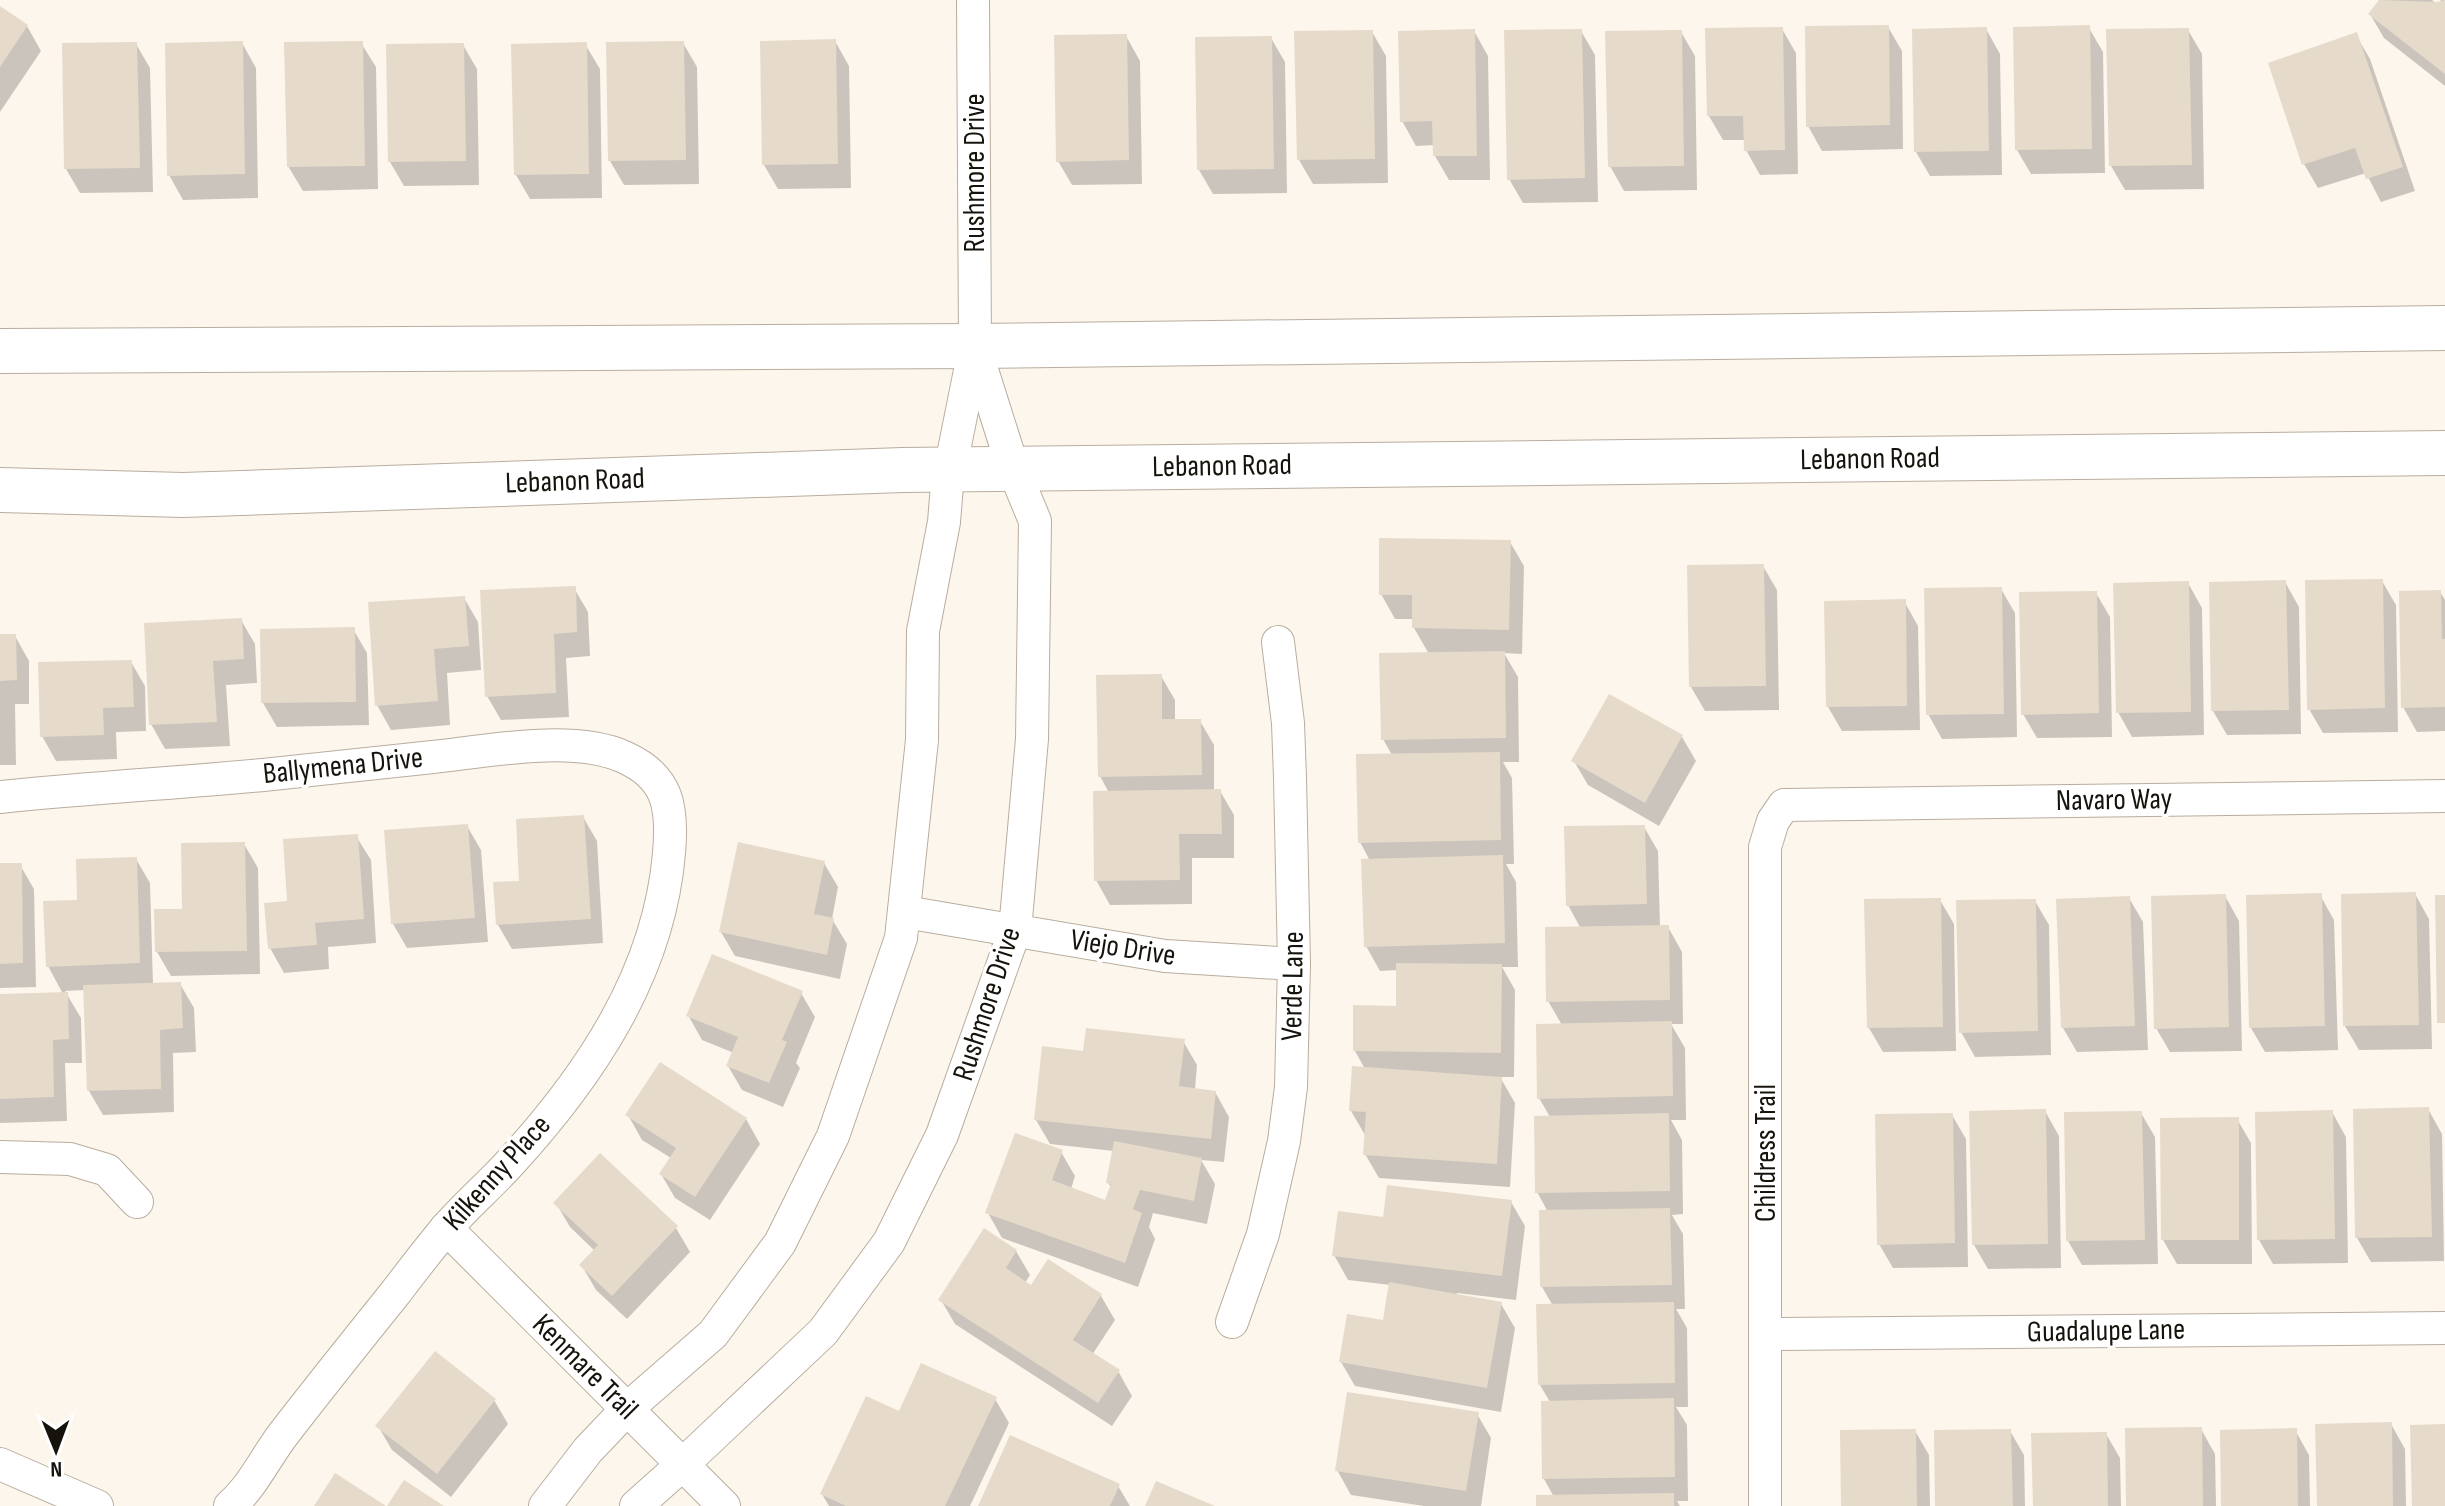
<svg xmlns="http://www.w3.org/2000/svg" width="2445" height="1506" font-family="'Sofia Sans Condensed',sans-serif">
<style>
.shadow{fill:#0003}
.building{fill:#e6daca}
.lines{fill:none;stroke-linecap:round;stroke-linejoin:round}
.minor-casing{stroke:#b9ad9e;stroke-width:34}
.secondary-casing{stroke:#b9ad9e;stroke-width:46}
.minor{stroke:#fff;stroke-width:32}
.secondary{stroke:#fff;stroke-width:44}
.labels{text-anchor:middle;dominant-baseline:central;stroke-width:7;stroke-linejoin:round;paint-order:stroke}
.street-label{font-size:30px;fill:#16120c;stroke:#fff}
</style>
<rect width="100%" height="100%" fill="#fdf6ec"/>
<g class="shadow">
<path d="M2381,0H2432L2438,5L2441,0H2445V86L2384,38L2370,14Z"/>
<path d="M0,9L27,26L41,51L0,112Z"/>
<path d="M1888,27L1902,51L1903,149L1822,151L1808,126Z"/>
<path d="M2089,28L2103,52L2105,173L2031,174L2017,150Z"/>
<path d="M1782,29L1796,53L1798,174L1760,175L1746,150V140H1723L1709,116Z"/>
<path d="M1986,29L2000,54L2002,175L1930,176L1916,152Z"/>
<path d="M2188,30L2202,54L2204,189L2125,190L2111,166Z"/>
<path d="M1474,31L1488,56L1490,180H1449L1435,156L1434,145L1416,146L1402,121Z"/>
<path d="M1581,31L1595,55L1598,202L1523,203L1509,179Z"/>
<path d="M1372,32L1386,56L1388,183L1313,184L1299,160Z"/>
<path d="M1681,32L1695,56L1697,190L1624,191L1610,166Z"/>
<path d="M2356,35L2370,59L2415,191L2381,202L2366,173L2318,188L2304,164Z"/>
<path d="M1126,36L1140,61L1142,184L1072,185L1058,161Z"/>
<path d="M1271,38L1285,62L1287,193L1213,194L1199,170Z"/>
<path d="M835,41L849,66L851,188L778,189L764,165Z"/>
<path d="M242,43L256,68L258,198L183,200L169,175Z"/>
<path d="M361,43L376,67L378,189L303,191L288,166Z"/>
<path d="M683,43L697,67L699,184L624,185L610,161Z"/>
<path d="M136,44L150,68L153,192L80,193L66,169Z"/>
<path d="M585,44L600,69L602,198L530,199L516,175Z"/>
<path d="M463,45L477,69L479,185L404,186L390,162Z"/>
<path d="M1510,542L1524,566L1522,654L1504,653L1518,677L1519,762H1503L1512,778L1514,864H1506L1516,882L1518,967H1502L1515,990L1514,1077H1500L1515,1103L1510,1187L1379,1178L1365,1154V1135L1351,1111L1365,1069L1355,1051L1398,1008V970L1380,971L1366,946L1370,861L1360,842L1392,755L1383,739L1429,654L1414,628V619H1395L1381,594Z"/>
<path d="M1763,566L1777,590L1779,710L1705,711L1691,687Z"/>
<path d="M2382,581L2396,605L2398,732L2323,733L2309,709Z"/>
<path d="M2285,582L2299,607L2301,734L2227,735L2213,711Z"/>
<path d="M2188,583L2202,608L2204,735L2132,737L2118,712Z"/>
<path d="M574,588L588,612L590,656L566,658L569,717L501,720L487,696Z"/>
<path d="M2001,589L2015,613L2017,737L1942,739L1928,714Z"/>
<path d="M2440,592L2445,600V731L2417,732L2403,707Z"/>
<path d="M2096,593L2110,617L2112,737L2037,738L2023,714Z"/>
<path d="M464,598L478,622L481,670L447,673L450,725L391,730L377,705Z"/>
<path d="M1904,601L1918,626L1920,730L1842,731L1828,707Z"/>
<path d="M241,620L255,644L257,683L226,685L230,746L165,749L151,724Z"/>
<path d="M353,629L367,653L369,725L277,727L263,703Z"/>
<path d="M0,636H15L29,661V704H15L16,765H0Z"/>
<path d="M131,662L145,686L146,731L116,732L117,759L56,761L42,736Z"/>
<path d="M1161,676L1175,700V721H1200L1214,745V791H1220L1234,815V858H1192V904L1110,905L1096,880L1109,793L1100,776Z"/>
<path d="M1682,737L1696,761L1659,826L1588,785L1574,761Z"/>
<path d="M583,817L597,841L603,943L512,949L498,925L521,883Z"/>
<path d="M467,826L481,850L488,942L407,948L393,924Z"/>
<path d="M1644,827L1658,851L1660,927H1668L1682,952L1683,1024H1671L1685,1048L1686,1120H1671L1682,1140L1683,1214L1672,1215L1683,1234L1685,1309H1676L1687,1328L1688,1407H1676L1687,1425L1688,1501H1677L1680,1506H1538L1554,1497L1544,1479L1550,1402L1540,1385L1553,1306L1542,1287L1548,1212L1537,1192L1550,1117L1539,1098L1562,1025L1548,1001L1581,929L1568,905Z"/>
<path d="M356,836L371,860L376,943L328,947L329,969L284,973L270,948L289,903Z"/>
<path d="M244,844L258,868L260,974L171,976L157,952Z"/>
<path d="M136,859L150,883L153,985L180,984L194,1008L196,1052L173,1053L174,1112L103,1115L89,1091L85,990L65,991L81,1018L82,1063H65L67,1121L0,1123V996L63,994L48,966L79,902Z"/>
<path d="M824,863L838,887L832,919L847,944L840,979L735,956L721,932Z"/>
<path d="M0,865H20L34,889L36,987L0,988Z"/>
<path d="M2415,894L2429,919L2432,1049L2359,1050L2345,1026Z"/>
<path d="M2320,895L2334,920L2338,1050L2265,1052L2251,1028Z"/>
<path d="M2225,896L2239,921L2242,1051L2170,1052L2156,1028Z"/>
<path d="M2129,898L2143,922L2148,1050L2077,1052L2063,1028Z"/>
<path d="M1940,900L1954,924L1956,1051L1883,1052L1869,1028Z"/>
<path d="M2035,901L2049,925L2051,1055L1975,1057L1961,1032Z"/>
<path d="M801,993L815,1017L796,1063L800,1068L783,1107L742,1090L728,1066L734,1053L702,1040L688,1015Z"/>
<path d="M1183,1041L1197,1065L1195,1090L1215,1092L1229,1117L1224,1162L1201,1160L1215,1184L1207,1224L1153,1213L1149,1227L1155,1239L1138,1287L1002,1238L988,1213L1061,1152L1075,1176L1071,1189L1106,1202L1111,1188L1108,1182L1114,1151L1050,1144L1036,1120L1085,1053Z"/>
<path d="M2428,1109L2442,1134L2444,1261L2371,1262L2357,1238Z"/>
<path d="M2045,1111L2059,1136L2061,1268L1988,1269L1974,1245Z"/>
<path d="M2332,1112L2346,1137L2348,1263L2273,1264L2259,1240Z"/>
<path d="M2141,1113L2155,1137L2158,1264L2082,1265L2068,1241Z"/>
<path d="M628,1115L746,1119L760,1144L710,1220L675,1198L661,1174L671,1158L642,1140Z"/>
<path d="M1952,1115L1966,1139L1968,1267L1893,1268L1879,1244Z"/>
<path d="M2237,1119L2251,1143L2252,1264H2177L2163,1240Z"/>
<path d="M1511,1202L1525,1226L1516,1300L1457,1293L1456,1296L1501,1304L1515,1328L1501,1412L1355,1386L1341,1362L1384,1322L1391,1285L1348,1280L1334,1255L1384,1219Z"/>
<path d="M556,1203L676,1228L690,1252L627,1319L596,1290L582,1266L595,1251L570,1227Z"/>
<path d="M1016,1251L1030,1275L1025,1283L1032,1287L1101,1296L1115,1320L1092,1355L1118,1371L1132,1396L1112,1426L955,1324L941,1300Z"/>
<path d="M995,1399L1009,1423L970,1506H829L822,1494L900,1414Z"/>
<path d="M494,1400L508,1424L451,1497L392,1450L378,1426Z"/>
<path d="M1477,1414L1491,1438L1481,1506H1424L1351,1495L1337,1470Z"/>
<path d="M2391,1424L2405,1449L2406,1506H2319Z"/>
<path d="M2201,1429L2215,1454L2216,1506H2128Z"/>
<path d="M2295,1430L2309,1455L2310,1506H2223Z"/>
<path d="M1915,1431L1929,1455L1930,1506H1843Z"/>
<path d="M2010,1431L2024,1455L2025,1506H1937Z"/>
<path d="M2106,1434L2120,1458L2121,1506H2035Z"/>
<path d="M1118,1486L1130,1506H980Z"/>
</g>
<g class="building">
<path d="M2379,0L2437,2L2445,0V74L2368,14Z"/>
<path d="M0,6L28,25L0,67Z"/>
<path d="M1889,25L1890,125L1806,127L1805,26Z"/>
<path d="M2090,25L2092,149L2015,150L2013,27Z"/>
<path d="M1783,27L1785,150L1744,151L1743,116H1707L1705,28Z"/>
<path d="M1987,27L1989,151L1914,152L1912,29Z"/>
<path d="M2189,28L2192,165L2109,166L2106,29Z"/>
<path d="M1475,29L1477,156H1433L1432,121L1400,122L1398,31Z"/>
<path d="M1582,29L1585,178L1507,180L1504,30Z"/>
<path d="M1373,30L1375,159L1297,160L1294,31Z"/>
<path d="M1682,30L1684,166L1608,167L1605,31Z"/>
<path d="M2357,32L2403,167L2366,179L2355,148L2302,165L2268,63Z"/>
<path d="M1127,34L1129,160L1056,162L1054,35Z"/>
<path d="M1272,36L1274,169L1197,170L1195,37Z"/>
<path d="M836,39L838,164L762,165L760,41Z"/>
<path d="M243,41L245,174L167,176L165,43Z"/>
<path d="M363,41L365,166L287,167L284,42Z"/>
<path d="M684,41L686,160L608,161L606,42Z"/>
<path d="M137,42L140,168L64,169L62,43Z"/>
<path d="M587,42L589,174L514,175L511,44Z"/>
<path d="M464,43L466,161L388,162L386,44Z"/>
<path d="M1379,538L1511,540L1509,630L1412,628V595H1379Z"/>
<path d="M1764,564L1766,686L1689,687L1687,565Z"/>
<path d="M2383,579L2385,708L2307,710L2305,580Z"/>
<path d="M2286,580L2289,710L2211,711L2209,582Z"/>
<path d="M2189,581L2191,712L2116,713L2113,583Z"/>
<path d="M576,586L577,632L554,634L556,693L485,697L480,590Z"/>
<path d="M2002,587L2004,714L1926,715L1924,588Z"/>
<path d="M2441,590L2442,639H2445V707L2401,708L2399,591Z"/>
<path d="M2097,591L2099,713L2021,715L2019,592Z"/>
<path d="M465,596L469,646L434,649L438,701L375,706L368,602Z"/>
<path d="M1906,599L1907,706L1826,707L1824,601Z"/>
<path d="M242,618L244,659L213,661L217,722L149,725L144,623Z"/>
<path d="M355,627L356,702L261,703L260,629Z"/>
<path d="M0,634H16L17,680L0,681Z"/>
<path d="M1505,651L1506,738L1381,740L1379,653Z"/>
<path d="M132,660L134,707L103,708L104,735L40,737L38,662Z"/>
<path d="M1162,674V719H1201L1202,775L1098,777L1096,675Z"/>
<path d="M1609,694L1683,735L1645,803L1571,761Z"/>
<path d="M1500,752L1501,840L1358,843L1356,754Z"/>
<path d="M1221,789L1222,834H1179L1180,880L1094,881L1093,791Z"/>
<path d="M584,815L591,919L496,925L493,882L519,881L516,819Z"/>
<path d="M468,824L475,918L391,924L384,830Z"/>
<path d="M1645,825L1647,904L1566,906L1564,826Z"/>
<path d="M358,834L364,919L315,923L317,945L268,949L264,903L287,901L283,839Z"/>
<path d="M245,842L247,951L155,952L154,909H182L181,843Z"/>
<path d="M738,842L825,861L814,914L834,918L827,955L719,932Z"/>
<path d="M1503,855L1505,943L1364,947L1361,859Z"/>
<path d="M137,857L140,963L46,967L43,901L77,900L76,859Z"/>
<path d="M0,863H22L23,963L0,964Z"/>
<path d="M2416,892L2419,1025L2343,1026L2341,894Z"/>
<path d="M2322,893L2325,1026L2249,1028L2246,895Z"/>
<path d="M2226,894L2229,1027L2154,1029L2151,896Z"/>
<path d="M2435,895H2445V1023H2437Z"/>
<path d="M2130,896L2135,1026L2061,1028L2056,899Z"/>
<path d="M1941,898L1943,1027L1867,1028L1864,899Z"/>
<path d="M2036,899L2038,1031L1959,1033L1956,900Z"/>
<path d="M1669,925L1670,1000L1546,1002L1545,927Z"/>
<path d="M712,954L803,991L782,1040L787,1042L769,1083L726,1066L738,1037L686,1016Z"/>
<path d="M1396,963L1502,964L1501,1053L1353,1051V1005L1396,1006Z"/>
<path d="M181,982L183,1028L160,1030L161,1089L87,1091L83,985Z"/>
<path d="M68,992L69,1039L53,1040L54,1097L0,1099V994Z"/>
<path d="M1672,1021L1673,1096L1537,1099L1536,1024Z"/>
<path d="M1086,1028L1185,1039L1179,1086L1216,1091L1211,1139L1034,1120L1042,1046L1083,1051Z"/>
<path d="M660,1062L747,1118L695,1197L659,1174L676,1148L625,1115Z"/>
<path d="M1352,1066L1502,1077L1497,1164L1363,1155L1366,1112L1349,1111Z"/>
<path d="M2429,1107L2432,1237L2355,1238L2353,1109Z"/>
<path d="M2046,1109L2048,1244L1972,1245L1969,1111Z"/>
<path d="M2333,1110L2335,1239L2257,1240L2255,1112Z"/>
<path d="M2142,1111L2145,1240L2066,1241L2064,1112Z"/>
<path d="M1669,1113L1670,1191L1535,1193L1534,1116Z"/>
<path d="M1953,1113L1955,1243L1877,1245L1875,1114Z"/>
<path d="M2239,1117V1240H2161L2160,1118Z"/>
<path d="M1015,1133L1063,1150L1052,1180L1105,1200L1111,1184L1106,1183L1114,1141L1202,1158L1194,1201L1140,1190L1133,1209L1142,1213L1125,1263L985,1213Z"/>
<path d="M600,1153L678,1226L612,1296L579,1265L598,1245L553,1203Z"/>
<path d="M1387,1185L1512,1200L1502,1276L1332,1256L1338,1211L1383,1217Z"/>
<path d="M1670,1208L1672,1285L1540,1287L1539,1210Z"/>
<path d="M984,1228L1017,1250L1006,1268L1031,1285L1048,1259L1102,1294L1073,1340L1120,1370L1098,1403L938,1300Z"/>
<path d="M1389,1282L1502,1302L1487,1388L1339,1362L1347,1314L1383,1320Z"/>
<path d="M1674,1302L1675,1383L1538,1385L1536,1304Z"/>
<path d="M435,1351L496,1399L437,1474L375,1426Z"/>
<path d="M921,1363L997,1397L945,1506H846L820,1494L866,1396L899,1411Z"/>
<path d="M1347,1392L1479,1412L1466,1491L1335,1471Z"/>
<path d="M1674,1398L1675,1477L1542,1479L1541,1401Z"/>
<path d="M2392,1422L2393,1506H2317L2315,1424Z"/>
<path d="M2445,1424V1506H2412L2410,1425Z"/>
<path d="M2202,1427L2203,1506H2126L2125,1428Z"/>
<path d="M2297,1428L2298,1506H2221L2220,1430Z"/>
<path d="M1916,1429L1917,1506H1841L1840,1430Z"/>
<path d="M2011,1429L2013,1506H1935L1934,1430Z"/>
<path d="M2107,1432L2108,1506H2033L2031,1433Z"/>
<path d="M1010,1435L1120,1484L1110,1506H978Z"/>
<path d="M335,1473L386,1506H314Z"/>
<path d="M404,1480L444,1506H387Z"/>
<path d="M1156,1481L1215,1506H1145Z"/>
<path d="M1674,1493V1506H1536V1495Z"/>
</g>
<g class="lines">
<g class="minor-casing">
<g id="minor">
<path d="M0,797C88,788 175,783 263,775C319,769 376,763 433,757C488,751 573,734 624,757C669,777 673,808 669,853C659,974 589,1077 509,1164C488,1187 464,1207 444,1231C428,1250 412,1271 396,1292C359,1338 322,1384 285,1432C266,1456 254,1485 230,1506"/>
<path d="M905,912L1165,956L1294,964"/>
<path d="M0,1157L70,1159L107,1170L137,1202"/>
<path d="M446,1228L724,1506"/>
<path d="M1232,1322L1263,1234L1284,1141L1291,1087L1294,964L1290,778L1288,723L1278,642"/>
<path d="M1766,1334L2445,1328"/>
<path d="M0,1464L97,1506"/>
<path d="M545,1506L588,1450L628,1408L713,1334L780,1243L833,1136L901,938L922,740L923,631L944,522L947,485L975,346L973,0"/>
<path d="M636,1506L682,1465L823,1332L889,1242L942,1135L1015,930L1032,739L1035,521L1013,468L975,348"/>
<path d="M1765,1506V847L1773,821L1784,805L2445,796"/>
</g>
</g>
<g class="secondary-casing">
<g id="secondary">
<path d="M0,351L975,346L2445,328"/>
<path d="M0,490L183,495L903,470L2445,453"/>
</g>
</g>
<use href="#minor" class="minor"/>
<use href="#secondary" class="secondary"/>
</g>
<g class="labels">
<g class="street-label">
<text transform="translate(975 173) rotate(-90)">Rushmore Drive</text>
<text transform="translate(1870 459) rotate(-1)">Lebanon Road</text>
<text transform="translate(1222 466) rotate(-1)">Lebanon Road</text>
<text transform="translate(575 481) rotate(-2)">Lebanon Road</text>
<text transform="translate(343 766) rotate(-6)">Ballymena Drive</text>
<text transform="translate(2114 800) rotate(-1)">Navaro Way</text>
<text transform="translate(1123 948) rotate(9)">Viejo Drive</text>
<text transform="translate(1293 986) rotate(-89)">Verde Lane</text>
<text transform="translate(987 1004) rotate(-72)">Rushmore Drive</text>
<text transform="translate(1766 1153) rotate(-90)">Childress Trail</text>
<text transform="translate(497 1173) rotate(-48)">Kilkenny Place</text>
<text transform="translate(2106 1331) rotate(-1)">Guadalupe Lane</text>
<text transform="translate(585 1367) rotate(45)">Kenmare Trail</text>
</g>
</g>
<g transform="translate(56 1450) rotate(179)" stroke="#ffffff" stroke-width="6" paint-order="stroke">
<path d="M0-6L14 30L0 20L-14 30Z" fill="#16120c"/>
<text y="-12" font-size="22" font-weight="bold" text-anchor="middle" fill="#16120c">N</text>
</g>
</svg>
